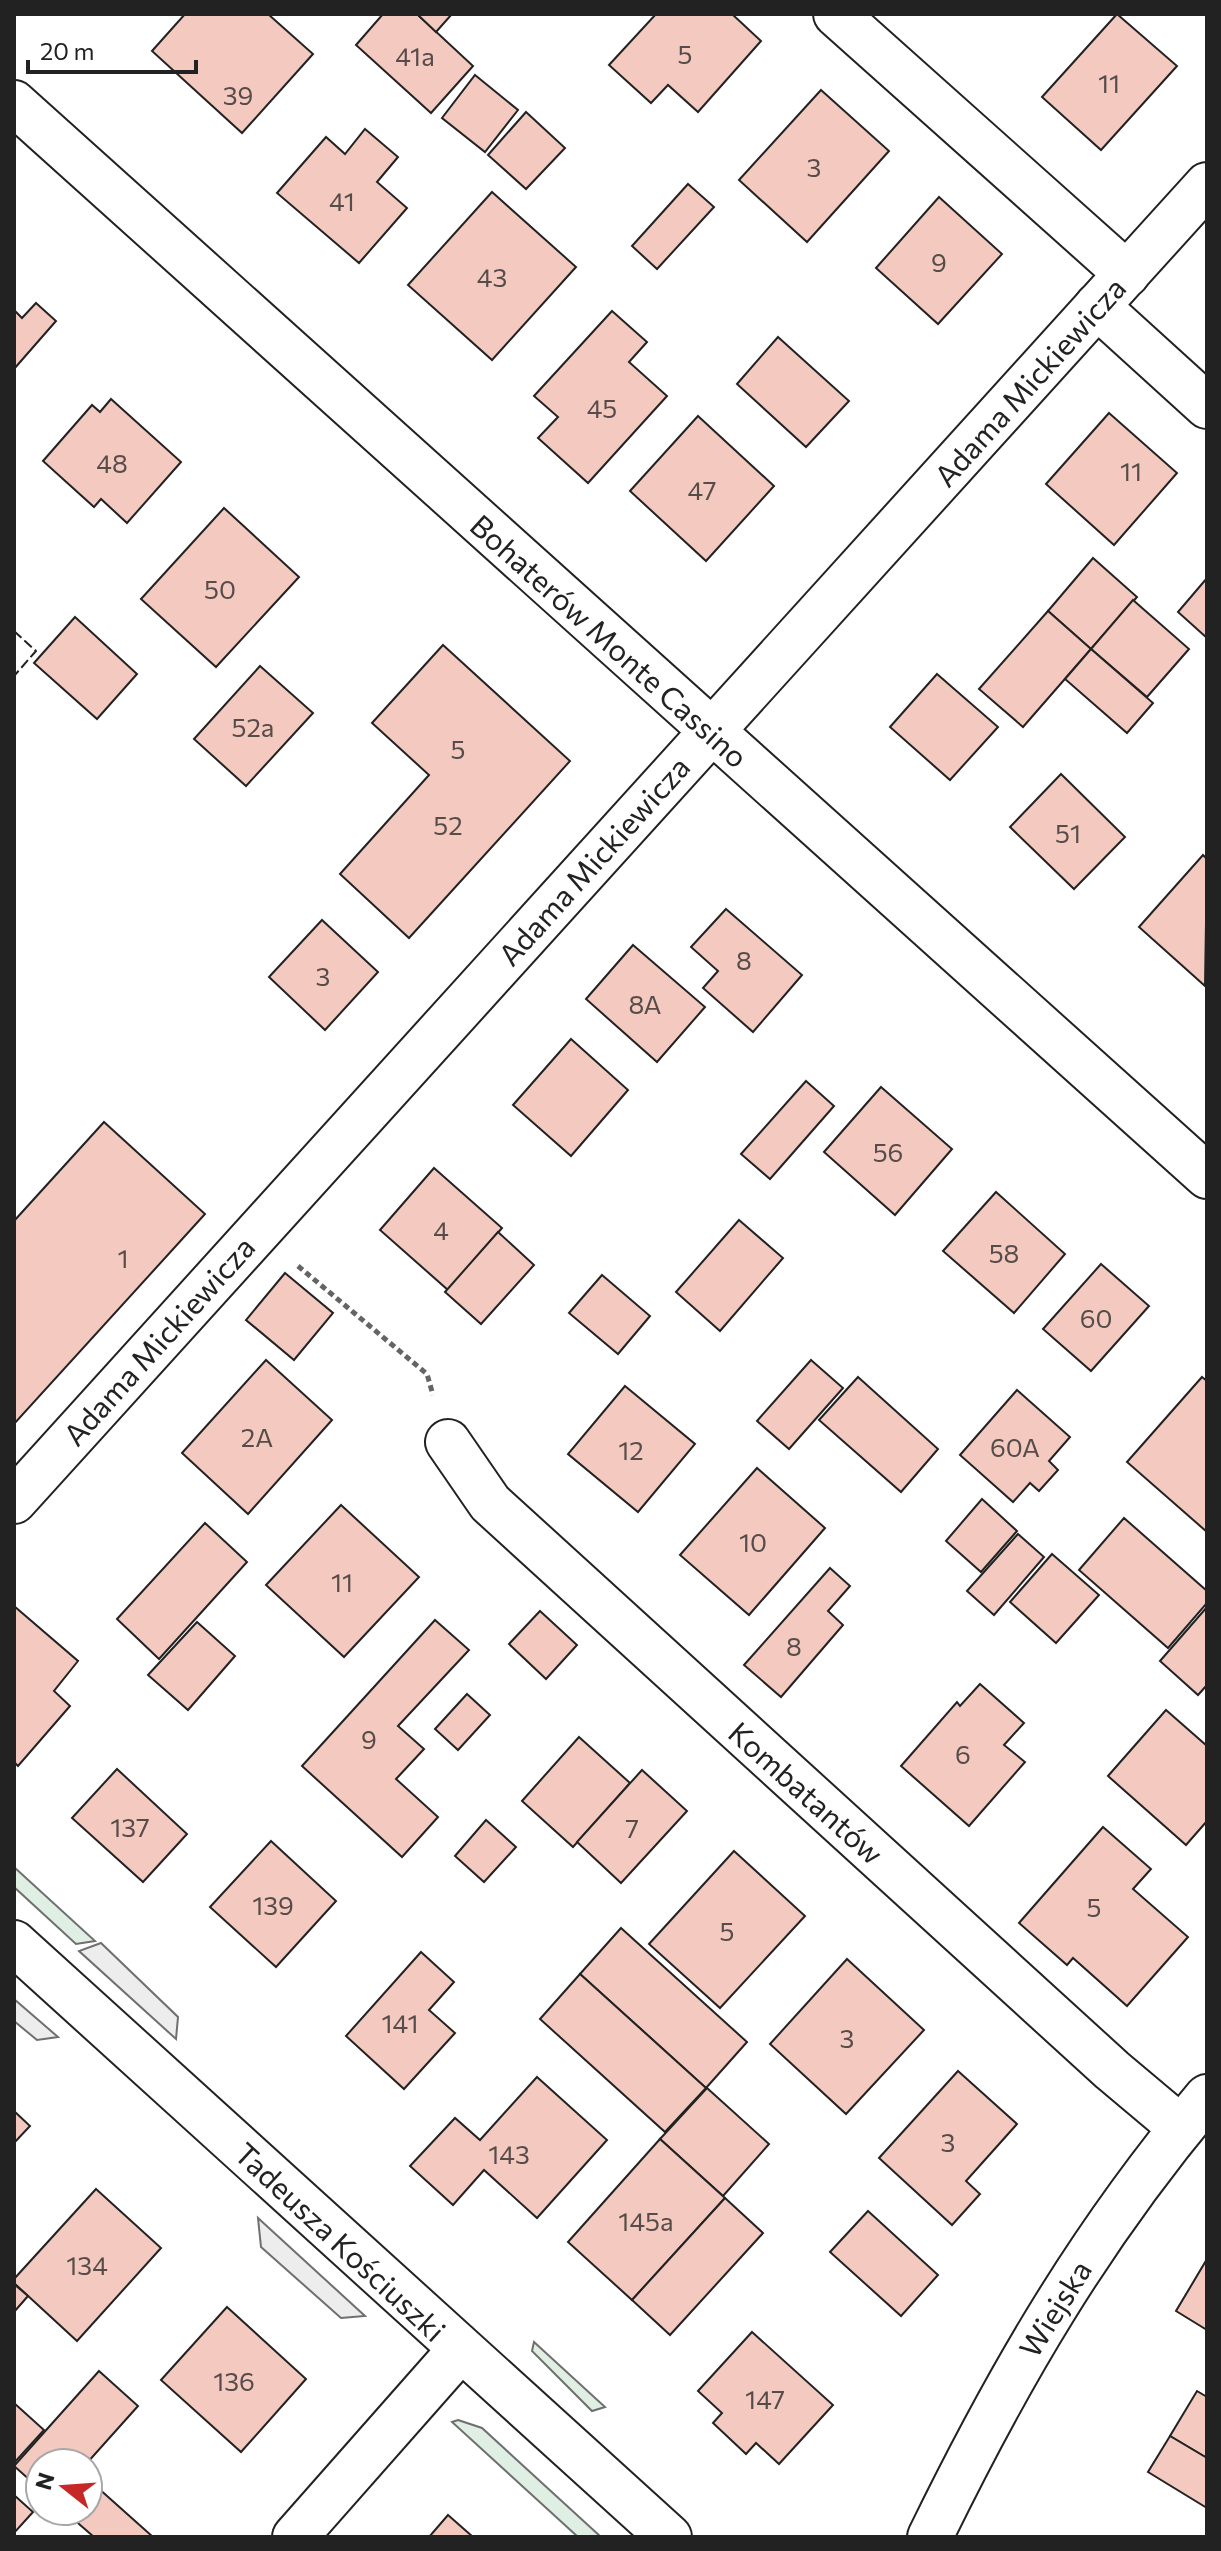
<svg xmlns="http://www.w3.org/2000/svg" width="1221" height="2551" font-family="Commissioner,sans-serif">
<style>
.green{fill:#e0efe3;stroke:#6f6f6f;stroke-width:2}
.parking{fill:#ededed;stroke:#6f6f6f;stroke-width:2}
.building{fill:#f3c9c0;stroke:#222;stroke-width:2}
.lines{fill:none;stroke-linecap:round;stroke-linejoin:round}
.minor-casing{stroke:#222;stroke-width:48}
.path{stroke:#646464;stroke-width:5;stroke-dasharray:6 4;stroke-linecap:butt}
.minor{stroke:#fff;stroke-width:44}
.fence{stroke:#222;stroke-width:2;stroke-dasharray:10 4;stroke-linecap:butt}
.labels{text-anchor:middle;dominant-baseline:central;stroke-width:6;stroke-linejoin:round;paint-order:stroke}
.number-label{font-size:26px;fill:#564c4a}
.street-label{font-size:30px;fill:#222;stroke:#fff}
</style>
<rect width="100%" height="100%" fill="#fff"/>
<g class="green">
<path d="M14,1868V1867L95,1941L76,1944L14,1887Z"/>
<path d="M534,2342L605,2407L592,2411L532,2351Z"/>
<path d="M458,2420L482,2428L601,2537H578L452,2422Z"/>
</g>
<g class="parking">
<path d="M101,1943L178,2017L176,2039L79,1951Z"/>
<path d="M14,1999L58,2037L37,2040L14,2021Z"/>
<path d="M258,2218L365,2316L341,2318L261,2247Z"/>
</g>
<g class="building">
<path d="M185,14H268L313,54L242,133L152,51Z"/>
<path d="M383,14H417L473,66L431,113L356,45Z"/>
<path d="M417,14H452L436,32Z"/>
<path d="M656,14H732L761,41L698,112L668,85L651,103L609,65Z"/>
<path d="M1117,14L1177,66L1101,150L1042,97Z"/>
<path d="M475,75L518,110L485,152L442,118Z"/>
<path d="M821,90L889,151L807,242L739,180Z"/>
<path d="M526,112L565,148L526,189L488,155Z"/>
<path d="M365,129L398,157L377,182L407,208L359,263L277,193L326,137L345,154Z"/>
<path d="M688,184L714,207L657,269L632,246Z"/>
<path d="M492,192L576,267L492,360L408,285Z"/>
<path d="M939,197L1002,254L938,324L876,268Z"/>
<path d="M36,303L56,321L14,369V310L22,318Z"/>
<path d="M612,311L647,342L629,362L667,396L588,483L538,438L558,417L534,396Z"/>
<path d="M778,337L849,401L806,447L737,384Z"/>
<path d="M111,399L181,462L127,523L101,499L94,507L43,461L92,405L100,412Z"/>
<path d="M1109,413L1177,473L1114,545L1046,484Z"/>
<path d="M698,416L774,486L706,561L630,491Z"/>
<path d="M224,508L299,577L216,667L141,599Z"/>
<path d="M1093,558L1137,597L1091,649L1048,611Z"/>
<path d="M1207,578V638L1178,612Z"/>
<path d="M1133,600L1189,649L1147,697L1091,649Z"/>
<path d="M1048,611L1091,649L1023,727L979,689Z"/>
<path d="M75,617L137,674L97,719L34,663Z"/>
<path d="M443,645L570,761L409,938L340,874L429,775L372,723Z"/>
<path d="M1091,649L1153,703L1127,733L1065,679Z"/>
<path d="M260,666L313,713L246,786L194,739Z"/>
<path d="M937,674L998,727L950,780L890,727Z"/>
<path d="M1061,774L1125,837L1074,889L1010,827Z"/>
<path d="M1203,855L1207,859L1205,986L1139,927Z"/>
<path d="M726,909L802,975L753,1032L703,988L718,971L691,947Z"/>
<path d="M322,920L378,972L325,1030L269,977Z"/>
<path d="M633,945L705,1007L657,1062L586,999Z"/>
<path d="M571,1039L628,1090L571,1156L513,1105Z"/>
<path d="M806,1081L834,1106L770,1179L741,1154Z"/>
<path d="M881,1087L952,1149L895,1215L824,1152Z"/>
<path d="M104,1122L205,1214L14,1424V1221Z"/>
<path d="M434,1168L502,1228L448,1290L380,1230Z"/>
<path d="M996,1192L1065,1254L1014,1313L943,1251Z"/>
<path d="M739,1220L783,1258L720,1331L676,1292Z"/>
<path d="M498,1232L534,1265L481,1324L445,1292Z"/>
<path d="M1101,1264L1149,1306L1091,1371L1043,1329Z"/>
<path d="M285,1273L333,1313L294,1360L246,1320Z"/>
<path d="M602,1275L650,1316L618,1354L569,1313Z"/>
<path d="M266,1360L332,1420L248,1514L182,1453Z"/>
<path d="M811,1360L843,1388L789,1449L757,1421Z"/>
<path d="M858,1377L938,1449L901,1492L819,1420Z"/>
<path d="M1202,1377L1207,1381V1532L1127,1462Z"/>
<path d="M625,1386L695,1444L638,1512L568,1454Z"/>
<path d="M1017,1390L1070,1437L1049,1461L1058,1470L1039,1491L1030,1483L1013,1502L960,1455Z"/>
<path d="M757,1468L825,1528L749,1615L680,1555Z"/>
<path d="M982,1499L1017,1531L981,1572L946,1541Z"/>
<path d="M341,1505L419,1577L344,1657L266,1585Z"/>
<path d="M1124,1518L1207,1591V1603L1168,1648L1079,1570Z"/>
<path d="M205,1523L247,1562L159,1659L117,1619Z"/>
<path d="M1018,1534L1044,1557L994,1615L967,1591Z"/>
<path d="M1052,1554L1099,1595L1056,1643L1010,1602Z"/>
<path d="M830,1568L850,1586L828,1611L843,1625L781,1697L744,1665Z"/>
<path d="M14,1606L78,1661L54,1691L70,1706L18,1766L14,1762Z"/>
<path d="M1207,1607V1685L1198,1695L1160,1661Z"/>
<path d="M540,1611L577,1645L546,1679L509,1644Z"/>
<path d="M435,1620L469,1650L398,1726L424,1749L396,1779L438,1817L402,1857L302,1766Z"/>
<path d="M197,1622L235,1656L188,1710L148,1675Z"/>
<path d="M980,1684L1024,1723L1004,1745L1025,1762L969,1826L901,1766L957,1702L960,1706Z"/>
<path d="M467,1694L490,1715L458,1750L435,1729Z"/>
<path d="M1166,1710L1207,1746V1821L1186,1845L1108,1776Z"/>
<path d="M579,1737L630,1783L573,1847L522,1801Z"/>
<path d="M117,1769L187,1834L143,1882L72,1818Z"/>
<path d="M642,1770L687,1811L621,1883L577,1842Z"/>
<path d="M486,1820L516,1847L484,1882L455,1856Z"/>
<path d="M1103,1827L1151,1869L1133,1889L1188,1937L1127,2006L1073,1958L1067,1965L1019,1923Z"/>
<path d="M271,1841L336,1901L276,1967L210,1907Z"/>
<path d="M734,1851L805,1916L720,2008L649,1944Z"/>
<path d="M621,1928L747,2042L706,2088L580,1974Z"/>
<path d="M421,1952L454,1982L429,2010L455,2033L404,2089L346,2036Z"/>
<path d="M847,1959L924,2030L846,2114L770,2044Z"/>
<path d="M580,1974L706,2088L665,2132L540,2019Z"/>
<path d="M958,2071L1017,2124L966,2181L980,2194L952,2225L879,2158Z"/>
<path d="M537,2077L607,2140L537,2218L484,2170L453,2205L410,2166L455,2118L480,2140Z"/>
<path d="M707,2088L769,2144L723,2196L660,2139Z"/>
<path d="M14,2111L30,2126L14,2143Z"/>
<path d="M660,2139L725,2198L632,2300L568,2242Z"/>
<path d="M96,2189L161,2248L77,2341L14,2283V2279Z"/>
<path d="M725,2198L763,2233L670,2335L632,2300Z"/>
<path d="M868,2211L938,2275L901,2316L830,2252Z"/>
<path d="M1207,2259V2330L1176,2311Z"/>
<path d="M14,2284L28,2296L14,2312Z"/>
<path d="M227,2307L306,2379L241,2452L161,2380Z"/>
<path d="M752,2332L833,2405L779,2464L756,2443L746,2454L713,2423L722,2413L698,2391Z"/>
<path d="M99,2371L138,2406L87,2463H40V2489L14,2466Z"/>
<path d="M1197,2391L1207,2397V2458L1170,2436Z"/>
<path d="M14,2403L44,2430L14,2463Z"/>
<path d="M1170,2436L1207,2458V2508L1148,2472Z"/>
<path d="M88,2479L153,2537H94L64,2511H88Z"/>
<path d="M14,2495L33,2512L14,2533Z"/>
<path d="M448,2515L473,2537H429Z"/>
</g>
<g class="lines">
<g class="minor-casing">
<g id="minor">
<path d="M836,14L1127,274"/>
<path d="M14,103L1207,1176"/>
<path d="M1097,306L1207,406"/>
<path d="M448,1442L490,1503L1112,2070L1181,2128"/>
<path d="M14,1501L1207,185"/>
<path d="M14,1943L669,2537"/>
<path d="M295,2537L460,2350"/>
<path d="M930,2537C1009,2375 1090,2236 1207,2097"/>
</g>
</g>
<path class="path" d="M298,1266L427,1374L433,1395"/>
<use href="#minor" class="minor"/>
<path class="fence" d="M14,631L36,651L14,676"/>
</g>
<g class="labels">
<g class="number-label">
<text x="685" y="53">5</text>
<text x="415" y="55">41a</text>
<text x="1109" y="82">11</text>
<text x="238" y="94">39</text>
<text x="814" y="166">3</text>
<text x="342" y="200">41</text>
<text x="939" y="261">9</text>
<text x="492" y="276">43</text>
<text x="602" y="407">45</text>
<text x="112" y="462">48</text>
<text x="1131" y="470">11</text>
<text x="702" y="489">47</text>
<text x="220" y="588">50</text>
<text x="253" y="726">52a</text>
<text x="458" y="748">5</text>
<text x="448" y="824">52</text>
<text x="1068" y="832">51</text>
<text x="744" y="959">8</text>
<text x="323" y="975">3</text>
<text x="645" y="1003">8A</text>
<text x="888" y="1151">56</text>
<text x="441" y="1229">4</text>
<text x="1004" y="1252">58</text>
<text x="123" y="1257">1</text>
<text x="1096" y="1317">60</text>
<text x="257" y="1436">2A</text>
<text x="1015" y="1446">60A</text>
<text x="631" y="1449">12</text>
<text x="753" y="1541">10</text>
<text x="342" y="1581">11</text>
<text x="794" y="1645">8</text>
<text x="369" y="1738">9</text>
<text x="963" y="1753">6</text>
<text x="130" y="1826">137</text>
<text x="632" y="1827">7</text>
<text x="273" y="1904">139</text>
<text x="1094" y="1906">5</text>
<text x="727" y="1930">5</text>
<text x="400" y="2022">141</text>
<text x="847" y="2037">3</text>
<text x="948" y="2141">3</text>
<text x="509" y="2153">143</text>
<text x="646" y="2220">145a</text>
<text x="87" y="2264">134</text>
<text x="234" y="2380">136</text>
<text x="765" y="2398">147</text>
</g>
<g class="street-label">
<text transform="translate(1029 381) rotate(-48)">Adama Mickiewicza</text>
<text transform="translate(610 640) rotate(42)">Bohaterów Monte Cassino</text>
<text transform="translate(593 860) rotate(-48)">Adama Mickiewicza</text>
<text transform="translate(158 1340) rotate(-48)">Adama Mickiewicza</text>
<text transform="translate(807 1792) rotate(42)">Kombatantów</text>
<text transform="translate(341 2241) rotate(43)">Tadeusza Kościuszki</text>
<text transform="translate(1054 2308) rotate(-58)">Wiejska</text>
</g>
</g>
<rect width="1221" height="2551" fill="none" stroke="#222222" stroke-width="32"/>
<g transform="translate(64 2487) rotate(287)"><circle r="38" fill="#ffffff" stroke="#a7a7a7" stroke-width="2"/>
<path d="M0-6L14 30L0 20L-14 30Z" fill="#c62828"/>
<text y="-12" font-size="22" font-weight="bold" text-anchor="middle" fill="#222222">N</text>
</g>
<path d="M28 60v12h168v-12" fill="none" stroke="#222222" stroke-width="4"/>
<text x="40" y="60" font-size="24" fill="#222222" stroke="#ffffff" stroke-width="6" paint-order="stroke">20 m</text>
</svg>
